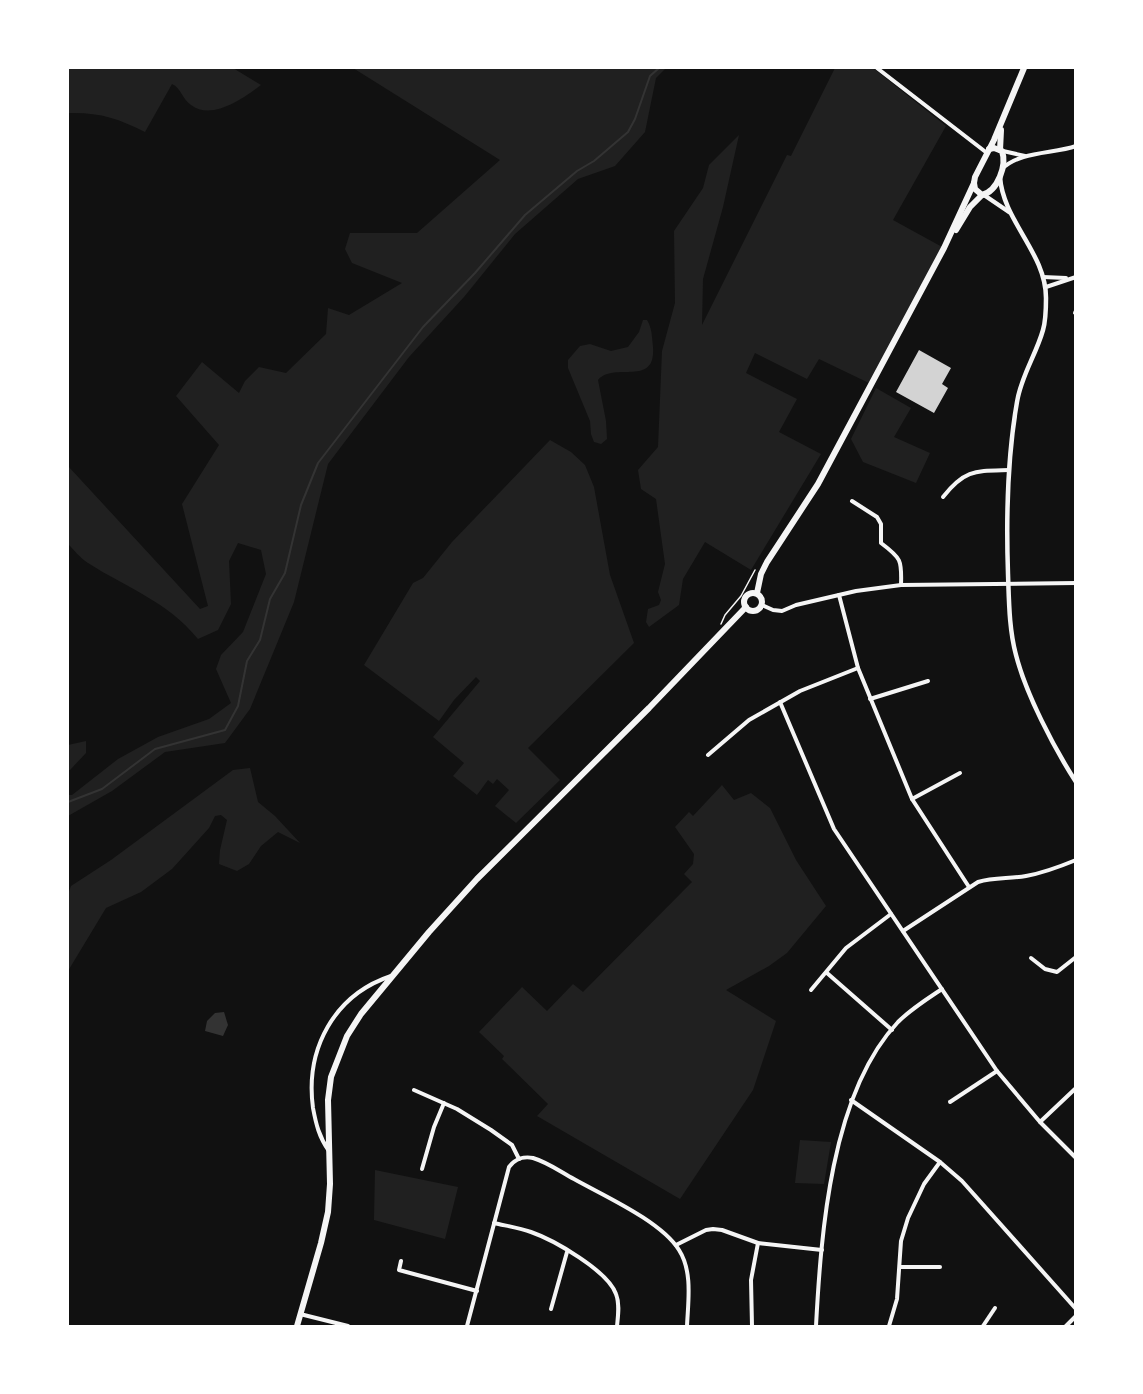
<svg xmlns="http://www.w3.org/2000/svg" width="1143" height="1394" font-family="'Libre Baskerville',serif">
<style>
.green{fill:#202020}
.water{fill:#333}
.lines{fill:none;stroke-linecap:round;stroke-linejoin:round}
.stream{stroke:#333;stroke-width:2}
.building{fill:#d3d3d3}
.path{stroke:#f5f5f5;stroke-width:1.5}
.minor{stroke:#f5f5f5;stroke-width:4}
.tertiary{stroke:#f5f5f5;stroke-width:4.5}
.primary{stroke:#f5f5f5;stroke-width:6}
</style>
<rect width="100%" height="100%" fill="#111"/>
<g class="green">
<path d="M68,68H233L261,85C244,98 212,121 191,105C183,100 181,88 172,84L145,132C118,118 98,112 68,113Z"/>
<path d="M353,68H666L656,78L645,132L615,166L578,179L515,234L464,297L409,357L328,464L294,602L250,709L225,743L165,752L112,791L68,816V795H72L118,759L158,737L209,719L231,703L216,669L221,655L243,632L266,574L261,550L238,543L229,561L231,604L218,630L198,639C167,601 127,588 88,563C80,558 74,550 68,544V466L200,609L208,606L182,504L219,445L176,396L202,362L239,393L245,381L259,367L286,373L326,334L328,308L349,315L402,283L352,263L345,249L350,233H417L500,160Z"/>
<path d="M835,68H873L946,126L893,220L944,248L871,384L819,359L807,379L755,353L746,373L797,399L779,432L821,454L751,570L705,542L683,579L679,605L649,627L646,622L648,609L659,605L661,600L658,592L665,564L656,499L641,489L638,470L658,447L662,351L675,303L674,231L703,188L709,165L739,135L723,207L703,279L702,325L787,155L791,156Z"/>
<path d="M643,320H647C652,328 652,337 653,347C656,388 614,361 598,380L606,421L607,439L601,444L594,442L591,434L590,421L568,368V360L580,346L590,344L611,351L628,347L639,332Z"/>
<path d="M876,388L911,408L894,437L930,453L916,483L863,462L851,439Z"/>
<path d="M550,440L571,452L585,465L594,487L610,575L634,643L528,748L560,780L516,823L495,806L509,790L497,779L493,784L488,780L477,795L453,776L464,763L433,737L480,681L476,677L454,700L439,721L364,665L413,583L423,578L452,542Z"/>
<path d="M86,741V753L70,770H68V745Z"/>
<path d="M250,768L258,802L275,816L300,843L278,832L261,846L249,864L237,871L219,864L220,850L227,820L221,815L215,816L209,828L172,869L141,892L106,908L68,971V894L71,886L111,860L233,770Z"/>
<path d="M722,785L734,800L751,793L770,808L796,860L826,906L787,953L769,966L726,990L776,1021L753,1090L680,1199L537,1116L548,1104L502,1059L504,1056L479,1032L522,987L547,1011L573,984L583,992L692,882L684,874L693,864L694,854L675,827L689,812L693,816Z"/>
<path d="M800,1140L831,1142L824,1184L795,1183Z"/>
<path d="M375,1170L458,1187L445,1239L374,1220Z"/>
</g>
<path class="water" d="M224,1012L228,1025L223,1036L205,1031L207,1021L215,1013Z"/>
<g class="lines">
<path class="stream" d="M68,802L102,789L155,749L225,730L238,706L247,661L260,640L270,599L285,573L301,505L318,463L423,327L475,273L525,215L577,171L594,161L628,132L635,119L650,76L659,68"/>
</g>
<path class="building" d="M919,350L951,368L942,384L948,388L934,413L896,392Z"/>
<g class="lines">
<path class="path" d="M721,624L725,615L741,596L755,570"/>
<g class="minor">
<path d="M877,68L987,153"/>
<path d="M1003,151L1025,156"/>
<path d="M1002,169C1020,151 1053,154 1076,146"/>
<path d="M1043,277L1066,278"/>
<path d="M1046,287L1076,277"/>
<path d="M1075,313L1076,311"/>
<path d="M943,497C965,469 976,471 1009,470"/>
<path d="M852,501L877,517L881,524V543C901,558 902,560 901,585"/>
<path d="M839,595L858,668L912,799L969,887"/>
<path d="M762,605L773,610L782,611L796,605L856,591L901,585L1076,583"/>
<path d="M870,699L928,681"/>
<path d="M780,702L834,829L997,1071L1040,1122L1076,1158"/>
<path d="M708,755L749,720L800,691L858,668"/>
<path d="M912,799L960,773"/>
<path d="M903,931L978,882C994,877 1009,879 1026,876C1043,873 1059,867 1076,860"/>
<path d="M1031,958L1045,969L1057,972L1076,957"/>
<path d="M827,973L892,1030"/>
<path d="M811,990L846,948L891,914"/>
<path d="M414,1090L457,1109L491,1130L512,1145L519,1159"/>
<path d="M851,1100L940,1162L962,1181L1076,1309"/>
<path d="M950,1102L997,1071"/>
<path d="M1040,1122L1076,1088"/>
<path d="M329,1151C319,1137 316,1124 313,1108C305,1049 334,995 391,976"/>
<path d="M422,1169L434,1127L444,1103"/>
<path d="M494,1223C507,1226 519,1228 531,1232C554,1240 608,1271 616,1294C620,1304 618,1316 617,1326"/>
<path d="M676,1245L706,1230L713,1229L722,1230L758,1243L822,1250"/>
<path d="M401,1261L399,1270L477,1291"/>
<path d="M900,1267H940"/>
<path d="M551,1309L567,1252"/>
<path d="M300,1314L348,1326"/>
<path d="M467,1326L509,1167C515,1159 524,1156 533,1158C547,1162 561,1172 574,1179C604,1196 661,1221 679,1250C693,1272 688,1302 687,1326"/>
<path d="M752,1326L751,1280L758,1243"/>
<path d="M816,1326C821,1233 831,1093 898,1022C911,1009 927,999 942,989"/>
<path d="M889,1326L897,1299L901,1241L908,1218L924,1184L940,1162"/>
<path d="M983,1326L995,1308"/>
<path d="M1066,1326L1076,1316"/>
</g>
<g class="tertiary">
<path d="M1000,177C1003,221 1046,253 1046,298C1046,308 1046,320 1043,330C1036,355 1021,376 1017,402C1007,459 1006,516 1008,574C1009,601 1009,629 1016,655C1026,694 1054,748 1076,782"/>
<path d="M984,195L1009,212"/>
</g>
<g class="primary">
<path d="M1000,150L1001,130"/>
<path d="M974,183L975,189L982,195C998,191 1007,165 1002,151L994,148L989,149"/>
<path d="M956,230L970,207L982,195"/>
<circle cx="753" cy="602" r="9"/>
<path d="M757,593L761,574L767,562L818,484L944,248L974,183L975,177L994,140L1024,68"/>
<path d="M297,1326L321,1243L328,1212L330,1184L328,1100L331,1077L347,1036L361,1014L429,932L477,879L649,708L746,607"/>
</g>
</g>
<rect width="1143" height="1394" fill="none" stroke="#ffffff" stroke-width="138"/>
</svg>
